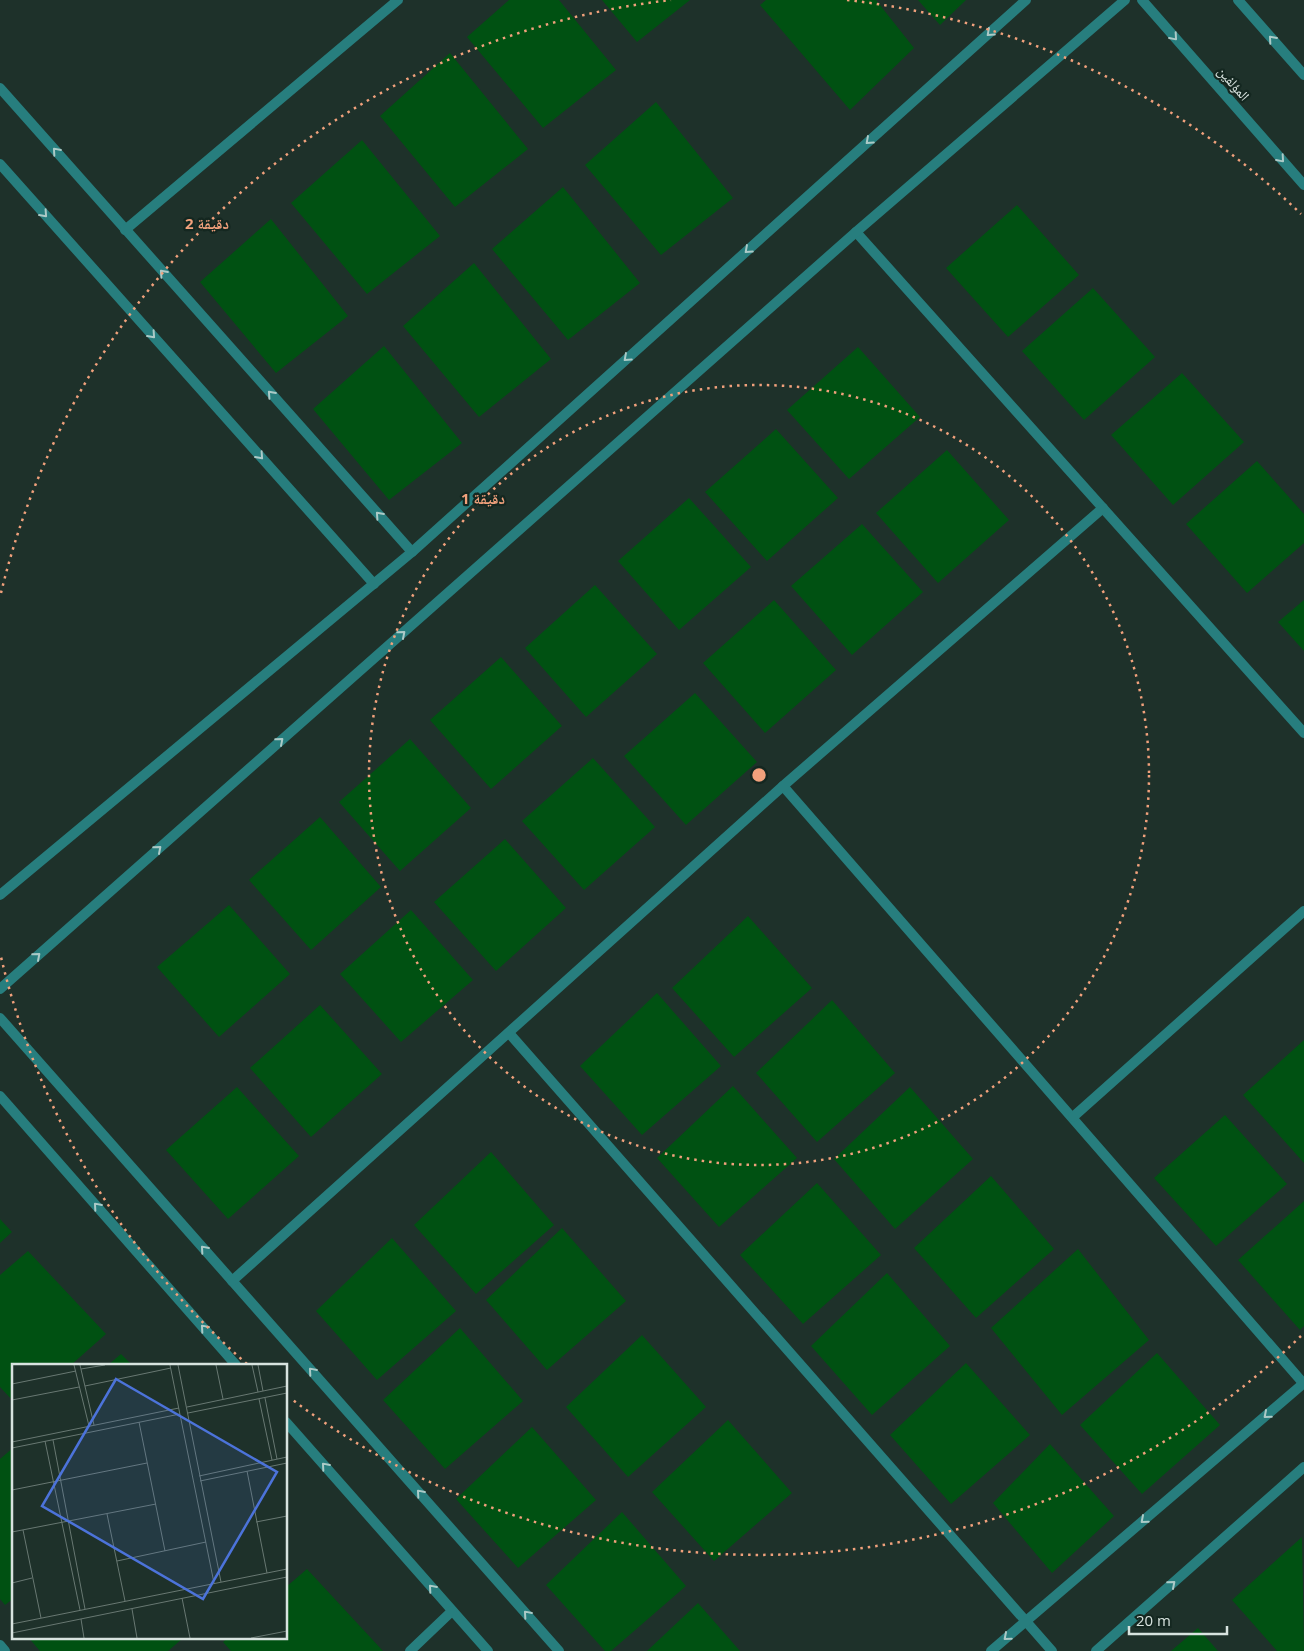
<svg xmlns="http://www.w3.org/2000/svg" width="1304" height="1651" font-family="'Open Sans','Noto Naskh Arabic',sans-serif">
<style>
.building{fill:#005112}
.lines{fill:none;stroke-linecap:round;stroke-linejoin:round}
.minor{stroke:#277e7e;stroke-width:10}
.tertiary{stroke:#277e7e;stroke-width:10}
.oneway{stroke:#accac7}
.ring{fill:none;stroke:#f1a17c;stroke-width:2.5;stroke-dasharray:2.5 5}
.labels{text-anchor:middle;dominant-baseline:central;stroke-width:4.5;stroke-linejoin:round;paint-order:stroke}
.street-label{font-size:14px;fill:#d8e3df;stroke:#142720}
.inset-road{fill:none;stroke:#687872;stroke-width:1}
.view{fill:#4c73da;fill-opacity:0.15;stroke:#4c73da;stroke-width:2.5}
.inset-edge{fill:none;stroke:#d8e3df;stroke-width:2.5}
.centre{fill:#f1a17c;stroke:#142720;stroke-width:2.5}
.ring-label{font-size:15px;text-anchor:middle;font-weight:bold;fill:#f1a17c;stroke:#142720;stroke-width:4.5;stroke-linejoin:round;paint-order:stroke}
</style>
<rect width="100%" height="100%" fill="#1e312a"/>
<g class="building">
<path d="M509,0H559L616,70L543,128L467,37Z"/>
<path d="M602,0H690L637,42Z"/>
<path d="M766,0H876L914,48L850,110L760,5Z"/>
<path d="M918,0H966L940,25Z"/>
<path d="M450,53L528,149L455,207L380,116Z"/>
<path d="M656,102L733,198L661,255L585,165Z"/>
<path d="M362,140L440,236L367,294L291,203Z"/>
<path d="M563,187L640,283L568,340L492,249Z"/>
<path d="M1017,205L1079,275L1008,337L946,268Z"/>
<path d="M271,219L348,316L276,373L200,282Z"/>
<path d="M474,263L551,359L479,417L403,326Z"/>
<path d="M1093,288L1155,357L1084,420L1022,351Z"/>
<path d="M384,346L462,443L389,500L313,409Z"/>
<path d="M858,347L920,417L849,479L787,410Z"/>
<path d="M1182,373L1244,442L1173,505L1111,435Z"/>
<path d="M776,429L838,498L767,561L705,492Z"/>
<path d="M947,450L1009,520L938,583L876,513Z"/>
<path d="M1257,461L1304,514V543L1247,593L1186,524Z"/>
<path d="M689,498L751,567L679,630L618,561Z"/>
<path d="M862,524L923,592L852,655L791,586Z"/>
<path d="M595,585L657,654L586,717L525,648Z"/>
<path d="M774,600L836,670L765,733L703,663Z"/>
<path d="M1304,600V651L1278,622Z"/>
<path d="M501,657L562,726L491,789L430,720Z"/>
<path d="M695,693L757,762L686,825L624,756Z"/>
<path d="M410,739L471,808L400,871L339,802Z"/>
<path d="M593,758L655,827L584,890L522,821Z"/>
<path d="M320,817L381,887L311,950L249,880Z"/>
<path d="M505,839L566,908L496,971L434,902Z"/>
<path d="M229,905L290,974L219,1037L157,967Z"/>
<path d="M411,910L473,980L401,1042L340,974Z"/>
<path d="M748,916L812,988L734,1057L672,988Z"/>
<path d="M657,993L721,1066L642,1135L580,1066Z"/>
<path d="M832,1000L895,1073L817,1142L756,1073Z"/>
<path d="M320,1005L382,1074L311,1137L250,1068Z"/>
<path d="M1304,1040V1163L1243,1095Z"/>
<path d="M733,1086L797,1158L719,1227L657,1158Z"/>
<path d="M237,1087L299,1156L228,1219L166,1150Z"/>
<path d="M910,1087L973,1159L895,1229L834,1159Z"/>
<path d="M1225,1115L1287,1184L1216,1246L1154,1178Z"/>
<path d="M491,1152L554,1225L476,1294L414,1225Z"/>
<path d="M991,1176L1054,1249L976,1318L914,1248Z"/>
<path d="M817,1183L881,1255L803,1324L740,1255Z"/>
<path d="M1304,1201V1326L1300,1330L1238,1260Z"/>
<path d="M0,1219L12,1232L0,1243Z"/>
<path d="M562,1228L626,1301L547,1370L486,1300Z"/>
<path d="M392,1238L456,1311L377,1380L316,1311Z"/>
<path d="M1078,1249L1149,1340L1062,1415L991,1328Z"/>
<path d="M28,1251L106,1334L71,1365H14V1402L0,1387V1275Z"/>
<path d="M887,1273L950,1346L872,1415L811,1346Z"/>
<path d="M460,1328L523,1401L445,1469L383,1400Z"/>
<path d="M642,1335L706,1407L628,1477L566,1407Z"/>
<path d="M1157,1353L1220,1425L1142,1494L1080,1425Z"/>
<path d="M121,1354L132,1365H108Z"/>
<path d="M966,1363L1030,1435L951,1504L890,1435Z"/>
<path d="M728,1420L792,1493L714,1561L652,1492Z"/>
<path d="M532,1427L596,1500L518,1568L456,1499Z"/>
<path d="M1050,1444L1114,1516L1052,1573L993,1503Z"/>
<path d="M14,1447V1598L5,1605L0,1599V1459Z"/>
<path d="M622,1512L686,1586L611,1651H605L546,1585Z"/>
<path d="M1302,1537L1304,1651H1277L1232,1600Z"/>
<path d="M307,1569L383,1651H231L223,1642L229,1637H286V1587Z"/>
<path d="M698,1603L740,1651H647Z"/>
<path d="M1198,1628L1218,1651H1171Z"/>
<path d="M28,1637H180L182,1639L168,1651H40Z"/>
</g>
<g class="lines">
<g class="minor">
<path d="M0,88L412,552"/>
<path d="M0,164L374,584"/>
<path d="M125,230L398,0"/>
<path d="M856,232L1304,733"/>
<path d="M783,786L1304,1384"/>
<path d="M0,895L412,552L1026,0"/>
<path d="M0,989L856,232L1125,0"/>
<path d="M0,1018L559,1651"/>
<path d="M509,1033L1052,1651"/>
<path d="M0,1096L236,1365"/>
<path d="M1073,1117L1304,911"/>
<path d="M232,1281L783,786L1103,508"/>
<path d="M286,1422L488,1651"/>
<path d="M0,1645L5,1651"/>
<path d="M410,1651L452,1611"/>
<path d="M991,1651L1304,1383"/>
<path d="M1096,1651L1304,1467"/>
</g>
<g class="tertiary">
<path d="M1142,0L1304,185"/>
<path d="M1238,0L1304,75"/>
</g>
</g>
<defs><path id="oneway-chevron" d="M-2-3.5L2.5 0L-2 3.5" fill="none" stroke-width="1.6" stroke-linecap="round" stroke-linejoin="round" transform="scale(1.25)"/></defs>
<g class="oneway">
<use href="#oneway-chevron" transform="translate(990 33) rotate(138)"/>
<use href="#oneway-chevron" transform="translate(1174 37) rotate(49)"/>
<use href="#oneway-chevron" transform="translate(1272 39) rotate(-131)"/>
<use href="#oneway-chevron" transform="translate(869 141) rotate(138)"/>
<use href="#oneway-chevron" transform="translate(56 151) rotate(-131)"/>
<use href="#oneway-chevron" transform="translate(1281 159) rotate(49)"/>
<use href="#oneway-chevron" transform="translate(44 214) rotate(48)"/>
<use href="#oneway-chevron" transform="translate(748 250) rotate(138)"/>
<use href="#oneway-chevron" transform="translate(163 273) rotate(-132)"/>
<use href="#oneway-chevron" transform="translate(152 335) rotate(48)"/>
<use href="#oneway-chevron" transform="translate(627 358) rotate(138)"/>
<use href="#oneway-chevron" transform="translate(271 394) rotate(-132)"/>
<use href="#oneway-chevron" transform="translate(260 456) rotate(48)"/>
<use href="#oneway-chevron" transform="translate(379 515) rotate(-132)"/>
<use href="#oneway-chevron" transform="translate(402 634) rotate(-41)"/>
<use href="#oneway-chevron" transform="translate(280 741) rotate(-41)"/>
<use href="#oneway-chevron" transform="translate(158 849) rotate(-41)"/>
<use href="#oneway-chevron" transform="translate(37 956) rotate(-41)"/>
<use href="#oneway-chevron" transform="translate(97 1206) rotate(-131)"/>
<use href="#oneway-chevron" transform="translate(204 1249) rotate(-131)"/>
<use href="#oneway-chevron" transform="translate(204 1328) rotate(-131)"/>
<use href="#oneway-chevron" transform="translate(312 1371) rotate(-131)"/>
<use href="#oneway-chevron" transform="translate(1267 1415) rotate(139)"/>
<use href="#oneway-chevron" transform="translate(325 1466) rotate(-131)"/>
<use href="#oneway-chevron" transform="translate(420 1493) rotate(-131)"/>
<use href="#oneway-chevron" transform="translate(1144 1520) rotate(139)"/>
<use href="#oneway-chevron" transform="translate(1172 1584) rotate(-41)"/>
<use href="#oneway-chevron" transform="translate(432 1588) rotate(-131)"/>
<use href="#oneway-chevron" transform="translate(527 1614) rotate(-131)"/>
<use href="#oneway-chevron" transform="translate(1007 1637) rotate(139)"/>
</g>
<g class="ring">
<circle cx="759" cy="775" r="390"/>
<path d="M1301 1336A780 780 0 0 1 290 1398M247 1364A780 780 0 0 1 1 957M1 593A780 780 0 0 1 671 0M847 0A780 780 0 0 1 1301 214"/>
</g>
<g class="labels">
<g class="street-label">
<text transform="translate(1234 83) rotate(49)">المؤلفين</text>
</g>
</g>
<g transform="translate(12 1364)">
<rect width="275" height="275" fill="#1e312a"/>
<path class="inset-road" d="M62,1L77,62M68,1L82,61M158,1L202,219M166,1L209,218M204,1L211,35M240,1L246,28M246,1L251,27M69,5L93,1M0,20L64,7M73,22L159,4M253,34L265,95M247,35L260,96M0,36L67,23M175,43L275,22M176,49L275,29M127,58L153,187M41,76L73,245M33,77L68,246M0,78L167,44M0,84L168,50M235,107L255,209M187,112L275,93M188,117L275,99M0,126L135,99M95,150L113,237M244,158L275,152M11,166L29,254M0,168L144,140M105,197L194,178M0,219L20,214M170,234L178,274M120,245L125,274M69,255L72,274M0,260L275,205M0,269L275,213M239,274L275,267"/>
<path class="view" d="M104,15L265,108L191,235L30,142Z"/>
<rect width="275" height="275" class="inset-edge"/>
</g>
<circle cx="759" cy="775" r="8" class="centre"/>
<g class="ring-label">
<text x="207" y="229">2 دقيقة</text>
<text x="483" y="504">1 دقيقة</text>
</g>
<path d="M1129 1626v8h98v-8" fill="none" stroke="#d8e3df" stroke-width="2.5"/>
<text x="1136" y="1626" font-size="15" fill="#d8e3df" stroke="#142720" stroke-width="4" paint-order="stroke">20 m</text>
</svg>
